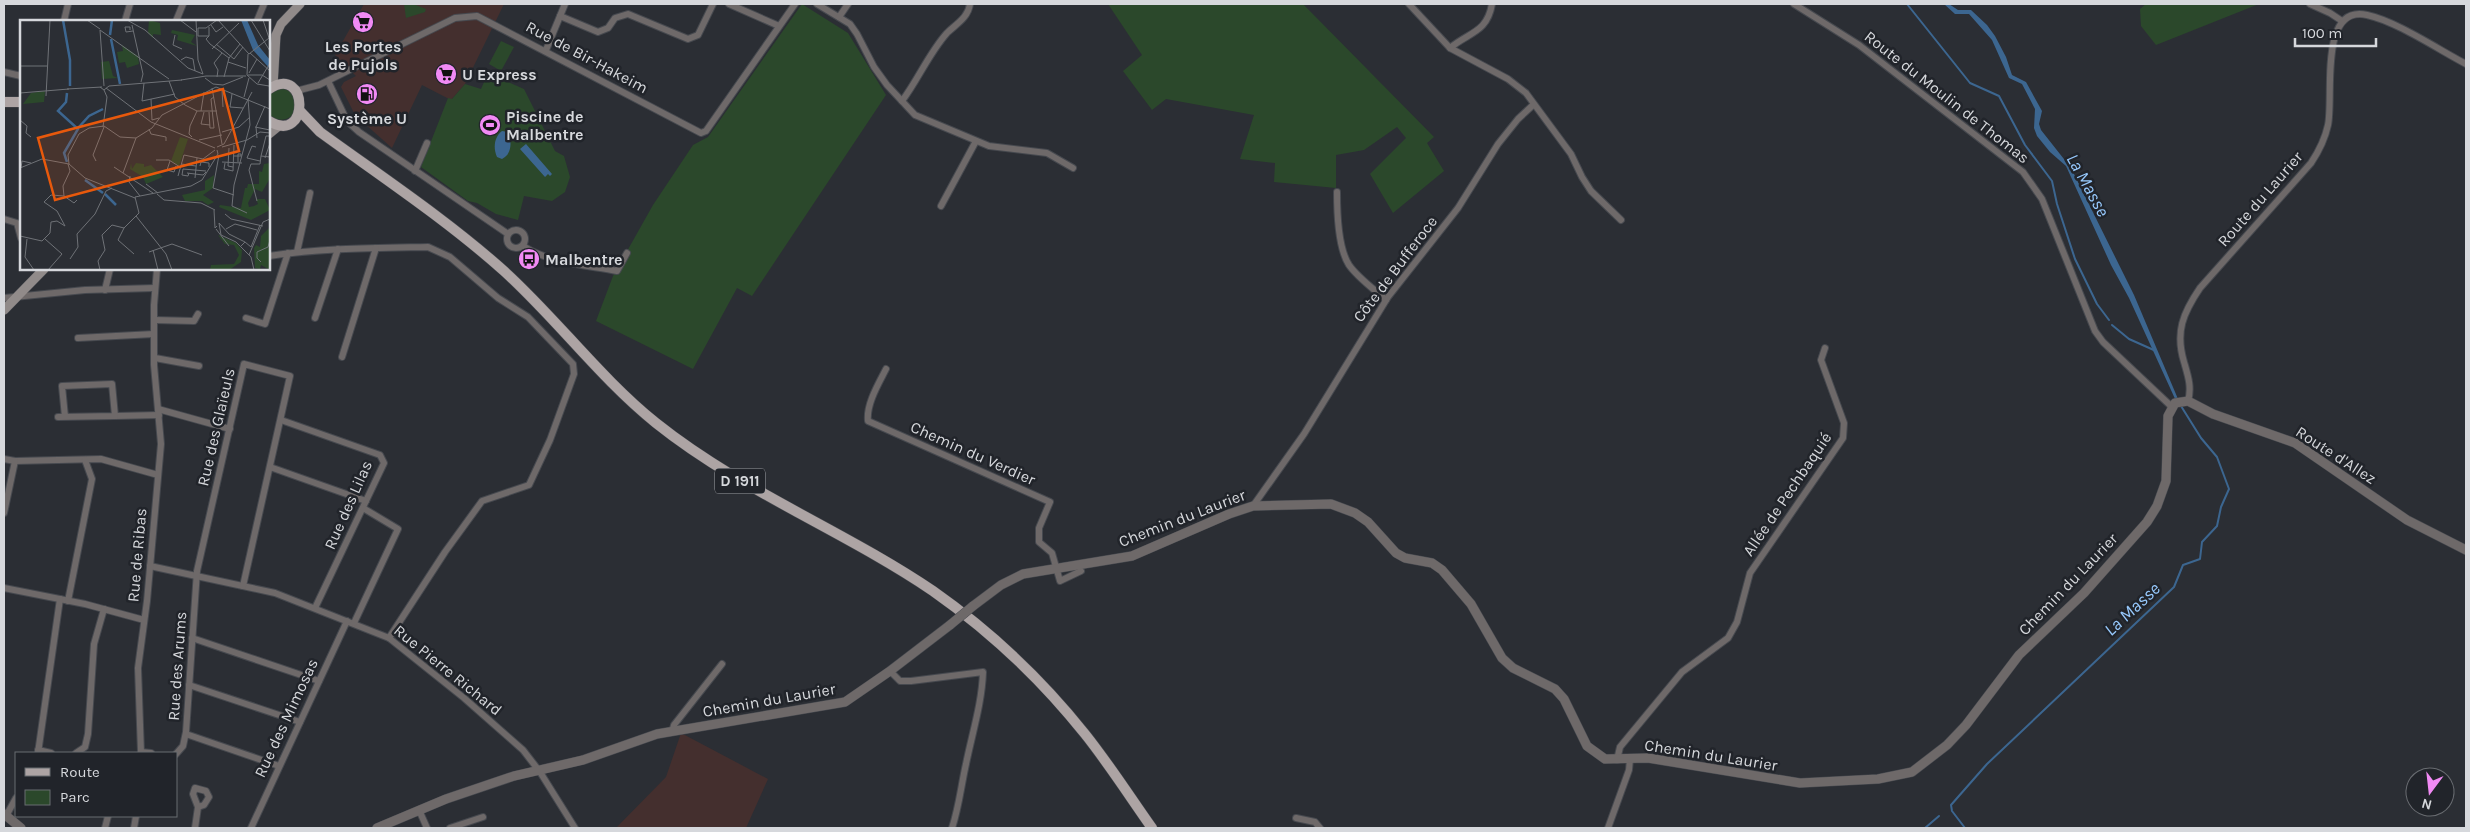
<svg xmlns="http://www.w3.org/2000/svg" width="2470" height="832" font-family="Karla,sans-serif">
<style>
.commercial{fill:#442f2e}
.green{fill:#2b482b}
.water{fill:#3c6690}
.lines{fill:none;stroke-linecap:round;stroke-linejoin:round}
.stream{stroke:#3c6690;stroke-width:2}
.minor-casing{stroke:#46494f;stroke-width:8}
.tertiary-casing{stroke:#46494f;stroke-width:10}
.secondary-casing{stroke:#46494f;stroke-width:10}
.primary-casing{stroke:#46494f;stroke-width:11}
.minor{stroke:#6e6969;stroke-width:6}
.tertiary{stroke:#6e6969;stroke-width:9}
.secondary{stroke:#918b8a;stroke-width:9}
.primary{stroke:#ada4a4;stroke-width:10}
.tertiary-bridge-casing{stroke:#46494f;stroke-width:10;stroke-linecap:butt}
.tertiary-bridge{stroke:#6e6969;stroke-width:9}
.labels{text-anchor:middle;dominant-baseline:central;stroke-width:5;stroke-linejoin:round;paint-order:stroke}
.shield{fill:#21242a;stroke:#a0a2a7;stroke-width:1}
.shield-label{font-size:15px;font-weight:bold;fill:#d6d8dc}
.poi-label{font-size:16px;font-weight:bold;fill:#d6d8dc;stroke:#21242a;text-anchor:start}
.street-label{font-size:16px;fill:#d6d8dc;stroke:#21242a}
.water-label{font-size:18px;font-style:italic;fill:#97c9fd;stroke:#21242a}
.inset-river{fill:none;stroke:#3c6690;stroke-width:2.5}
.inset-road{fill:none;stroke:#6f7277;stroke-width:1}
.view{fill:#e8590c;fill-opacity:0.15;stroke:#e8590c;stroke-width:2.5}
.inset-edge{fill:none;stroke:#d6d8dc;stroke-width:2.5}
</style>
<rect width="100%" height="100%" fill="#2b2e34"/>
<g class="commercial">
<path d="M364,4H504L465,84L451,100L422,85L392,148L355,115L341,87L344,82L356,76L335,55Z"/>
<path d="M681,733L768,779L746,828H616L666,777Z"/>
</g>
<g class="green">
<path d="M404,4H413L426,9L425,12L406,18Z"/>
<path d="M802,4L848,33L886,95L752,296L737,288L693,369L596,321L613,276L653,205L693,145L708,137Z"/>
<path d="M1108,4H1303L1434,137L1427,143L1444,171L1393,213L1370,174L1406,138L1397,127L1364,150L1336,155V188L1274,182L1275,163L1240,159L1254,115L1166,99L1152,110L1123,71L1142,55Z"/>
<path d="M2146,4H2259L2156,45L2141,26L2140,9Z"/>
<path d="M501,41L514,47L501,71L489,64Z"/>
<path d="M488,73L524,89L555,151L564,156L570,177L565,192L552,201L524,196L518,220L496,214L477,203L468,201L421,167L448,98L452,99L465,84L481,89Z"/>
<path d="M282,88L289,91L295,97V112C287,122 281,120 270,118L269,94L273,90Z"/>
</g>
<g class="water">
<path d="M1944,4H1949L1958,10H1971L1987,25L1995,36L2006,57L2012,75L2026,82L2042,111L2039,124L2041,130L2071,168L2134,295L2178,399L2176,401L2129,298L2111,265L2066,166L2050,152L2037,136L2034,128L2035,109L2022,84L2009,78L1992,40L1969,14H1955Z"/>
<path d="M502,131L508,132C512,142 512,154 502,159L497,157C493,148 494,137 502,131Z"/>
<path d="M526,144L552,174L550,176L548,174L545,177L520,149Z"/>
</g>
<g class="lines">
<g class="stream">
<path d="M1907,4L1970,83L1999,96L2025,145L2052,181L2057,204L2075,259L2097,304L2109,320"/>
<path d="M2112,325L2129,339L2156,351"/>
<path d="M1925,828L1939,816"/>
<path d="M1965,828L1952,811L1951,805L1987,764L2174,587L2183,565L2200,559L2202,542L2217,526L2221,507L2229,489L2217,457L2201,438L2181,406"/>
</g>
<g class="minor-casing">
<g id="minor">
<path d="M729,4L779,26"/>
<path d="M817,4L850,24L857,34L874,67L887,85L915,115L989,146L1047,153L1073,168"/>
<path d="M1409,4L1450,48L1508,79L1526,93L1571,154L1582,177L1591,191L1621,220"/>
<path d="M1794,4L1859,45L2023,172L2042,199L2095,331L2103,342L2172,407"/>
<path d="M2310,4L2330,13L2342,21"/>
<path d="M560,16L598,32L608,28L615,18L628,14L688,39L698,35L713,4"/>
<path d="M839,17L848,4"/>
<path d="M64,21L68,4"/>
<path d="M125,21L130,4"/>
<path d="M176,21L183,4"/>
<path d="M257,21L264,4"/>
<path d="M1450,48C1469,32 1487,33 1492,4"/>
<path d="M546,50L565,4"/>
<path d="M4,72L21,76"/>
<path d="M328,81L347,121L359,132L508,234"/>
<path d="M296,91L319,85L455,18L477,16L701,133L706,131L795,4"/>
<path d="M902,101C918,80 929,53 947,33C956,24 968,18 970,4"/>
<path d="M415,171L427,143"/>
<path d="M1337,192C1337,212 1338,248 1349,265C1358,278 1374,289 1386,300"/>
<path d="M941,206L976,141"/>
<path d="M4,219L17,223L21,238"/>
<circle cx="516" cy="239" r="9"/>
<path d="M523,246C549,263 586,265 617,271L627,253"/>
<path d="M297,252L310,193"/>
<path d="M269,256C322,248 375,248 428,247L450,257L498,298L528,317L573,364L574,374L550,440L529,485L482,501L445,552L389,638"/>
<path d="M105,290L110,269"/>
<path d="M4,298L85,290L155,288"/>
<path d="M246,318L265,324L288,253"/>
<path d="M315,318L338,249"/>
<path d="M154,320L194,321L198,314"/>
<path d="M78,338L154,334"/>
<path d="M342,357L376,248"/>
<path d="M155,358L199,366"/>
<path d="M886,369C879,383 866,404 868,421L1050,502L1039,528V542L1052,553L1060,581L1081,571"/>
<path d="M2188,401C2192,387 2188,376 2184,362C2175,332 2183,313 2200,288L2311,163C2319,151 2325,139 2328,125C2334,97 2318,4 2367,15C2396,21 2439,50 2466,64"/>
<path d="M158,409L230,429"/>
<path d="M115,416L159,415"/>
<path d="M58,417L115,416L112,384L62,386L65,417"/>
<path d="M281,420L380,455L384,463L315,608"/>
<path d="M4,459L15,461L101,459L158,475"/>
<path d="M270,467L366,501"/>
<path d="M1253,506L1304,434L1388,297L1458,208L1498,144L1518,119L1533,105"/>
<path d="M4,513L15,461"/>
<path d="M150,566L275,593L389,638L464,698L523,750L540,772L575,828"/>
<path d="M4,588L85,604L144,620"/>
<path d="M68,601L92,479L85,460"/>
<path d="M354,623L398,529L363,508"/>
<path d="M192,638L319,681"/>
<path d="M890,671L900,681H911L983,672C982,703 972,734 966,764C961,786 959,807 952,828"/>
<path d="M189,685L300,722"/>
<path d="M672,732L674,725L722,664"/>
<path d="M186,734L279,766"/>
<path d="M38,750L51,753"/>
<path d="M141,752L151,753"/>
<path d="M38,753L60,599"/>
<path d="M76,753L85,747L88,734L94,644L104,609"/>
<path d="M141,753L138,668L147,601L161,444L154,365V305L157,269"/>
<path d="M176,754L183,746L186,732L197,571L244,364L290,376L243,586"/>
<path d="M1617,760L1620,747L1682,672L1728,638L1737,622L1750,573L1843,438L1844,423L1821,360L1825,348"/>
<path d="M419,810L427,828"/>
<path d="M6,816L16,798"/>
<path d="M1296,818L1315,822L1320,828"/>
<path d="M105,828L108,816"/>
<path d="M134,828L136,816"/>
<path d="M195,828L198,807L193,794L195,788L206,791L209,797L204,805L198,807"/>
<path d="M251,828L347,621"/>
<path d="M450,828L483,817"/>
<path d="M1608,828L1629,770L1630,759"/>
</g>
</g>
<g class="tertiary-casing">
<g id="tertiary">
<path d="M973,606L1001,585L1023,574L1132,556L1229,514L1253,506L1331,504L1355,513L1368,522L1396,553L1405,558L1432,563L1442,570L1471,604L1502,658L1513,668L1555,689L1564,699L1587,746L1605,759L1648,758L1800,783L1878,779L1912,772L1947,745L1966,725L2019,655L2084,593L2147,522L2157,506L2166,481L2168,416L2175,403L2188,401L2213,414L2295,443L2407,520L2466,550"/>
<path d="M4,814L21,828"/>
<path d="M377,828L446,799L514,776L583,760L657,734L845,702L890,671L950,625"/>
</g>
</g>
<g class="secondary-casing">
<g id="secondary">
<path d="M273,86L276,35L281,24L300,4"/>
<path d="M269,134L280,125"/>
<path d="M4,310L44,269"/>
</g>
</g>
<g class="primary-casing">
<g id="primary">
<path d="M269,89C309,63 310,146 269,121"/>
<path d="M4,102H21"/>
<path d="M300,111L320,132C382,177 447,220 504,271C557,319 600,378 656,423C741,491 843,530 933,591C990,631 1042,680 1085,734C1109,764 1130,797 1152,828"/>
</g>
</g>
<use href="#minor" class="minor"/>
<use href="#tertiary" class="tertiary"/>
<use href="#secondary" class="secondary"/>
<use href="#primary" class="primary"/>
<g class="tertiary-bridge-casing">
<path id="tertiary-bridge" d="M950,625L973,606"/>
</g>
<use href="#tertiary-bridge" class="tertiary-bridge"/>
</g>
<defs>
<g id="supermarket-disc" transform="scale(1.125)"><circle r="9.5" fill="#f18af4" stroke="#21242a"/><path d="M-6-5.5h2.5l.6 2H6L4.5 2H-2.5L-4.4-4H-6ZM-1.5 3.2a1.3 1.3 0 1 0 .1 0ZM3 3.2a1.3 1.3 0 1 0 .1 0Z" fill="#111"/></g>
<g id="fuel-disc" transform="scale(1.125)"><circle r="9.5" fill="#f18af4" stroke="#21242a"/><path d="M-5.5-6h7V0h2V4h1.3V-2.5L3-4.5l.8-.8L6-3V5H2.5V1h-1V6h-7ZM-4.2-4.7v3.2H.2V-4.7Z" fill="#111"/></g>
<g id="stadium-disc" transform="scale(1.125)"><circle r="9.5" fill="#f18af4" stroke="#21242a"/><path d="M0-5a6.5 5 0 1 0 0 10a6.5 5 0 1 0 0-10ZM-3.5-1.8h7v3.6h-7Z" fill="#111"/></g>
<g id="bus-disc" transform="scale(1.125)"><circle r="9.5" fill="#f18af4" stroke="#21242a"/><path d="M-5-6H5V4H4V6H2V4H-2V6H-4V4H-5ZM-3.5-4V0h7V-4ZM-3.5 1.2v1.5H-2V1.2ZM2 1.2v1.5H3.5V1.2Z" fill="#111"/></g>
</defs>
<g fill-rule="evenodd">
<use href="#supermarket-disc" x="363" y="22"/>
<use href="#supermarket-disc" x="446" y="74"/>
<use href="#fuel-disc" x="367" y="94"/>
<use href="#stadium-disc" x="490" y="125"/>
<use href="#bus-disc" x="529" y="259"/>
</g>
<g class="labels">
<rect class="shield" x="715" y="468.5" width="50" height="25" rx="4"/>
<g class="shield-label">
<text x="740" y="481">D 1911</text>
</g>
<g class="poi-label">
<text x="363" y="46" text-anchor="middle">Les Portes<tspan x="363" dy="18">de Pujols</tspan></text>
<text x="462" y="74">U Express</text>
<text x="506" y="116">Piscine de<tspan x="506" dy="18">Malbentre</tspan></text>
<text x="367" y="118" text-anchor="middle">Système U</text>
<text x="545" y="259">Malbentre</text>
</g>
<g class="street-label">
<text transform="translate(587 57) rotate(28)">Rue de Bir-Hakeim</text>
<text transform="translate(1947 97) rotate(38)">Route du Moulin de Thomas</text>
<text transform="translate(2260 199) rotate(-49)">Route du Laurier</text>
<text transform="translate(1395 269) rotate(-53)">Côte de Bufferoce</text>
<text transform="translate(216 427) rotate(-77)">Rue des Glaïeuls</text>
<text transform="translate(973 453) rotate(24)">Chemin du Verdier</text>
<text transform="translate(2336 455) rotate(33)">Route d'Allez</text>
<text transform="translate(1787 494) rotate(-56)">Allée de Pechbaquié</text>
<text transform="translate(348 505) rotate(-66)">Rue des Lilas</text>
<text transform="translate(1182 518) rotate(-21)">Chemin du Laurier</text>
<text transform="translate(137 555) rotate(-85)">Rue de Ribas</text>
<text transform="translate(2068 584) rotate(-46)">Chemin du Laurier</text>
<text transform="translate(177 666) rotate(-86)">Rue des Arums</text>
<text transform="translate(448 670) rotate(39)">Rue Pierre Richard</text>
<text transform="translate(769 700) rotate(-10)">Chemin du Laurier</text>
<text transform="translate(286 718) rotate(-65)">Rue des Mimosas</text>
<text transform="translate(1711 755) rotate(9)">Chemin du Laurier</text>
</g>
<g class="water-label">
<text transform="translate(2088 185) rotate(61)">La Masse</text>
<text transform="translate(2132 609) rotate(-43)">La Masse</text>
</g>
</g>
<g transform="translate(20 20)">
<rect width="250" height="250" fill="#2b2e34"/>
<path d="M129,0L140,3L141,15L133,14V18L128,13ZM152,10L175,15L171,22L177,26L157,20L158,15L151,13ZM102,25L118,36L119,44L107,48L105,42L99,43L97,32L103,31ZM89,41L93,56L98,58L82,59L81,42ZM25,71L24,82L3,84L11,73ZM160,117L168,119L159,146L151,141ZM111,143L112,149L116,143L124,144V147L131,145L143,157L126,164L123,157L110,149ZM250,143L249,160L242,172L235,169L228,183L229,187L234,186L238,184L236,179H245L250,190L231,200L199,187L200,185L221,188L225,168H227L228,164H239V151L242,152L244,144ZM194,155L193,168L183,175L194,182L188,185L182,181H165L162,175L185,170V161ZM250,207V250L241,245L240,249L235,248L234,228L236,225L240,227L241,216ZM198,215L216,223L222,230L221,242L209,250H190L191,245L214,244L219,235L214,225L205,224Z" fill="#2b482b"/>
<path d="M221,0H227L238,25L250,40V49L233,30Z" fill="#3c6690"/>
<path class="inset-river" d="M43,0L50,40V66M90,15L92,0M91,19L100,64M58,108L69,96L83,89M47,142L44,133L58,109L38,91L46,82L47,73M65,160L83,173M85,174L96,185"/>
<path class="inset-road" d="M67,0L80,9M107,0L125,10L168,48L183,54M160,0L176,12M176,0L178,40L183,54M198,0L229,34M231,0L250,31M243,0L249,18M112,5L123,54L121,62M191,5L196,12L203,7M189,7V16H178V8H186L197,0M80,10L149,59M80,10L84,66M110,10V7H105L106,12L113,11M155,15L153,25L162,29M189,16L186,19L190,24L209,38M196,24L214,39L223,27M192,29L219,3M230,33L250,51M229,34L249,18M161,40L166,37L173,39L175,51M208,42L226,48M0,46H27M229,53L237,39M227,55L237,64L249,66M227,55L228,34M228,55H242L250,60M197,57L198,50L194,43L202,33M204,57L209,38L220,24M185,58L193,64L203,65L223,57M161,60L186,56H226M149,61L155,77L165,85L177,91H197M124,63L122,81L155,74M238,63L250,43M80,67L84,70L89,66L162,60M196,67L250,89M86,68L131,102L195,128M192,68L202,124M47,69L82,67M202,70L203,87M0,73L49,69M212,74L210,87L223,88M26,76L30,0M224,77L229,58M131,79L132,100L139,98M181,91L184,72M184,92L181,104L190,105M189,92L190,108H194L191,79L194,77M0,100L7,106L6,113L11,117M83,107L87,77L84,70M235,107L250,110M129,109L131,114L146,117V121M202,112L219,107L230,97M172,117L169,114L170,106L177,91M237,118L236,107L245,86M179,120L202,115M197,127L204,124L232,72M202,127L227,120L240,112L250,113M236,127L232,126L227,138L240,141M209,128L208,146L213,147M199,135L193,168L214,175M214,136H221V134H218V142M241,136L246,116H250M245,138L250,123M136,140H149L160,147M76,141L73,135L84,107M150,141L147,150L154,152L156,146M202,142L222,143M205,143L204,149L213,151L214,125M49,144L65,158L115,178M161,144L176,146M180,146L181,142L189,143V147M94,147L133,173M0,148L22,139L49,144L48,135L59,114L69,108L84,106L100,117L116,118L132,108L142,95L196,67M1,148L2,141L11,143M229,150L237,181M229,150L231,144H240L241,136L250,137M103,153L116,118M167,153L183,155L186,152M169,153L168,156L162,155L163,149L186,151M110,156L109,162L120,176M158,156L164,135L183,139L195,130M175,158L177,138M126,164L138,173M137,174L144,180L181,183M44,176L54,183L57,180M181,183L195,190M212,186L214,165L230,105L228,79M212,186L227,193M194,190L195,208L197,206M205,194L211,199L243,206M116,196L146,234L152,250M199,203L201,215L216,222L231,237L234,250M199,203L209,214L225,222M104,208L98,220L114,234M196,209L209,226M206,209L215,204L237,210M0,216L22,221L30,213L31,202L37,201L45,206L37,191L24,182L31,175L44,176L43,166L50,151L48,144M7,219L5,237L14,250M25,219L42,234L28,250M221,226L225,222L231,227L240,205M133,230L138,250M129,232L152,224L182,235M229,235L243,202L250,199M50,239L58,227L57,214L75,194L86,171L92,168M241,242L237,238V232L248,227L250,220M80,250L78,241L85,230L82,215L92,205L104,208L119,193L115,177L171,166L182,160L198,134L197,130"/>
<path class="view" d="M203,69L219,131L35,180L18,118Z"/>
<rect width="250" height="250" class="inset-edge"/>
</g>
<rect width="2470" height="832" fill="none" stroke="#d6d8dc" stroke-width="10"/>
<rect x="15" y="752" width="162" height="65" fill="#21242a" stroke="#696c71"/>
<rect x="25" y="768" width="25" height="8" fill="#ada4a4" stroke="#696c71"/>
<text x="60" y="777" font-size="15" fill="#d6d8dc">Route</text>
<rect x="25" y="790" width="25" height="15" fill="#2b482b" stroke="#696c71"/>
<text x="60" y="802" font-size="15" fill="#d6d8dc">Parc</text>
<g transform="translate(2430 792) rotate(195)"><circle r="24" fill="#21242a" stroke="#696c71"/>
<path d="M0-4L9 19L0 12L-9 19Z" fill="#f18af4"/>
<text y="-8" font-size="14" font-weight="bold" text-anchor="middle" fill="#d6d8dc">N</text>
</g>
<path d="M2295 38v8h81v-8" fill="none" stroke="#d6d8dc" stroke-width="2.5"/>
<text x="2302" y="38" font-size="15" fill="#d6d8dc" stroke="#21242a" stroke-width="4" paint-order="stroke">100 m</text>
</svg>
